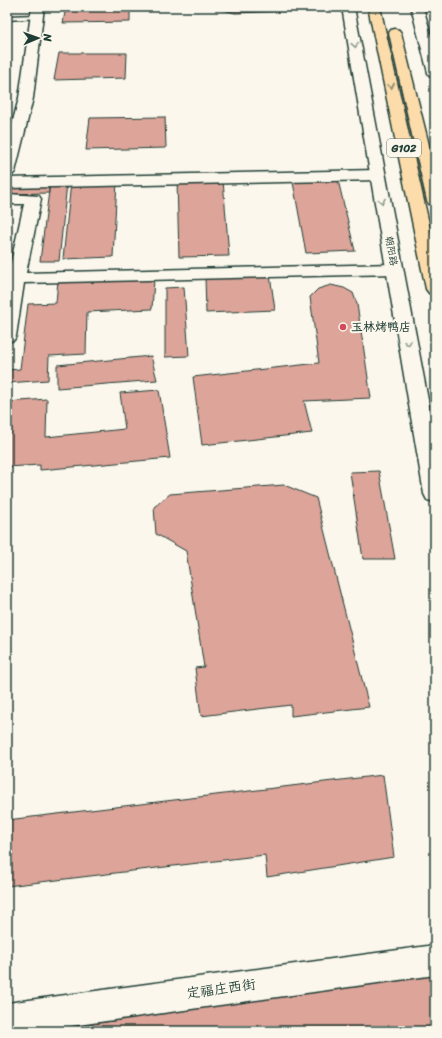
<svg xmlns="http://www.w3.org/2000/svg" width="442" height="1038" font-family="Sriracha,'LXGW WenKai TC',sans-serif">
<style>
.building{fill:#dda49a;stroke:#1f3d34}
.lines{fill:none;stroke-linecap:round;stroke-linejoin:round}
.lane-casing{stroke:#1f3d34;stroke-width:3}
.street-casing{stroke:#1f3d34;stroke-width:3}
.secondary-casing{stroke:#1f3d34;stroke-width:3}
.highway-casing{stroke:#1f3d34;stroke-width:3}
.lane{fill:#fbf7ec;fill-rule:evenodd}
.street{fill:#fbf7ec;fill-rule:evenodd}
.secondary{fill:#fbf7ec;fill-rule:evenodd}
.highway{fill:#fddcac;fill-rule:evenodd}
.oneway{stroke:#8d9a90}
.oneway2{stroke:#8e8c70}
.poi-dot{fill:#d1495b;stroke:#fbf7ec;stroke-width:1.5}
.labels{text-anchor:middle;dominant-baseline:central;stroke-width:4;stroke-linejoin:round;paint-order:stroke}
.far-street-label{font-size:10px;fill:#1f3d34;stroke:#fbf7ec}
.shield{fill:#fbf7ec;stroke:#61756b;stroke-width:1}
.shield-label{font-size:11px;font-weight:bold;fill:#1f3d34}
.poi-label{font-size:12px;font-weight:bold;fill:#1f3d34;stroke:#fbf7ec;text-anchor:start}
.near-street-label{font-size:14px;fill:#1f3d34;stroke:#fbf7ec}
</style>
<rect width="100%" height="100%" fill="#fbf7ec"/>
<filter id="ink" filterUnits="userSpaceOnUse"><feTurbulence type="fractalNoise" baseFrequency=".025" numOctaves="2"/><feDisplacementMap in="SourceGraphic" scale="8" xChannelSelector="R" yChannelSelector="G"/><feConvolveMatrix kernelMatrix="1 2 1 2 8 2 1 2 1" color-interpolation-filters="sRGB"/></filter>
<g filter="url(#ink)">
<g class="building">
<path d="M66,7H130V22L63,23Z"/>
<path d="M202,7H319V10L235,13L216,8H202Z"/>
<path d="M59,53H127L126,78L54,80Z"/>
<path d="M165,117L166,148L86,150L90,118Z"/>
<path d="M337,176L355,251L306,253L292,177Z"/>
<path d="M223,180L229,256L179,257L177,181Z"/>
<path d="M117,181L113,257L63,259L71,182Z"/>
<path d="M50,183H67L59,261H40Z"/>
<path d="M48,184L49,193L7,194V185Z"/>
<path d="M270,275L275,310L206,313L205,277Z"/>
<path d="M154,279L152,309L87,312L86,354L49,356L48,380L7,383V370L20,369L28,304L56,303L58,280Z"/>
<path d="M331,285L344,288L353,293L357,304L371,398L304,401L312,433L202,445L193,377L319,363L310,297L318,289Z"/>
<path d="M184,287L189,356L165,357V288Z"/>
<path d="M151,356L157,380L57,388V365Z"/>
<path d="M159,390L170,458L40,470V465L7,467V402L47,399L46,437L125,429L120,393Z"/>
<path d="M379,471L395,559H363L350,472Z"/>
<path d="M284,485L316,498L369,707L291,716V705L201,716L195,668L204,667L186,551L156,534L154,507L170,494Z"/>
<path d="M383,775L394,857L267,877L265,855L7,886V820Z"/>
<path d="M435,972V1031H46Z"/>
</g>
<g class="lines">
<g class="lane-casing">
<path id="lane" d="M36,15L39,17L38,18L7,20V16Z"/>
</g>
<g class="street-casing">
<g id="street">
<path d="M32,7H44L33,98L15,172L12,175L7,177V143L19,98Z"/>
<path d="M377,170L382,172L385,175L382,178L377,180L7,188V178Z"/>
<path d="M7,194L39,196L41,199L26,273L394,264L400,265L403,269L400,273L394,274L24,283L16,336L14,340L7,342V280L24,204H7Z"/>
<path d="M435,945V975L35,1031H7V1003Z"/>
</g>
</g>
<g class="secondary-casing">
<g id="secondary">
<path d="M342,7H354L435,437V502L427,500L424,494Z"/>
<path d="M411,7H423L435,49V77L430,76L428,73Z"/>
</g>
</g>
<g class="highway-casing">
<g id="highway">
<path d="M368,7H380L435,250V294L429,293L426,289Z"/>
<path d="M395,29L399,30L401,33L435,169V206L429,204L427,201L389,33L391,30Z"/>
</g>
</g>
<use href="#lane" class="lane"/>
<use href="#street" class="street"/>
<use href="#secondary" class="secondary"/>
<use href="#highway" class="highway"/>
</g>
<defs><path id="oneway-chevron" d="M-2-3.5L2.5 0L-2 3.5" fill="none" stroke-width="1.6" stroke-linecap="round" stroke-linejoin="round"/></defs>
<g class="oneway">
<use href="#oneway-chevron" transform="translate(355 45) rotate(80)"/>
<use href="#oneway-chevron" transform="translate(382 201) rotate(80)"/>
<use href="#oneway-chevron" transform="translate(408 343) rotate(80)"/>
</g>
<use class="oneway2" href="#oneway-chevron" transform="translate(391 86) rotate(78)"/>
</g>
<circle class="poi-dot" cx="343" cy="327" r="4"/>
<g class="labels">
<g class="far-street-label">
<text transform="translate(391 251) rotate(80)">朝阳路</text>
</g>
<rect class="shield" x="387" y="139" width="34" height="18" rx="3"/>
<g class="shield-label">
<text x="404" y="148">G102</text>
</g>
<g class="poi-label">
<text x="351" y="327">玉林烤鸭店</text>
</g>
<g class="near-street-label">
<text transform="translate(221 989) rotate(-8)">定福庄西街</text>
</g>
</g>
<rect width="442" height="1038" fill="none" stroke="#fbf7ec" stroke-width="24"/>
<rect x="12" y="12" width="418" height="1014" fill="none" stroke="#1f3d34" stroke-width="1.5" filter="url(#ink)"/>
<g transform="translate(38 38) rotate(88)" stroke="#fbf7ec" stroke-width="3" paint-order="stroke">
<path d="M0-3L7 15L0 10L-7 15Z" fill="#1f3d34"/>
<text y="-6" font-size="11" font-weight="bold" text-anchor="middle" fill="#1f3d34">N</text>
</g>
</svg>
